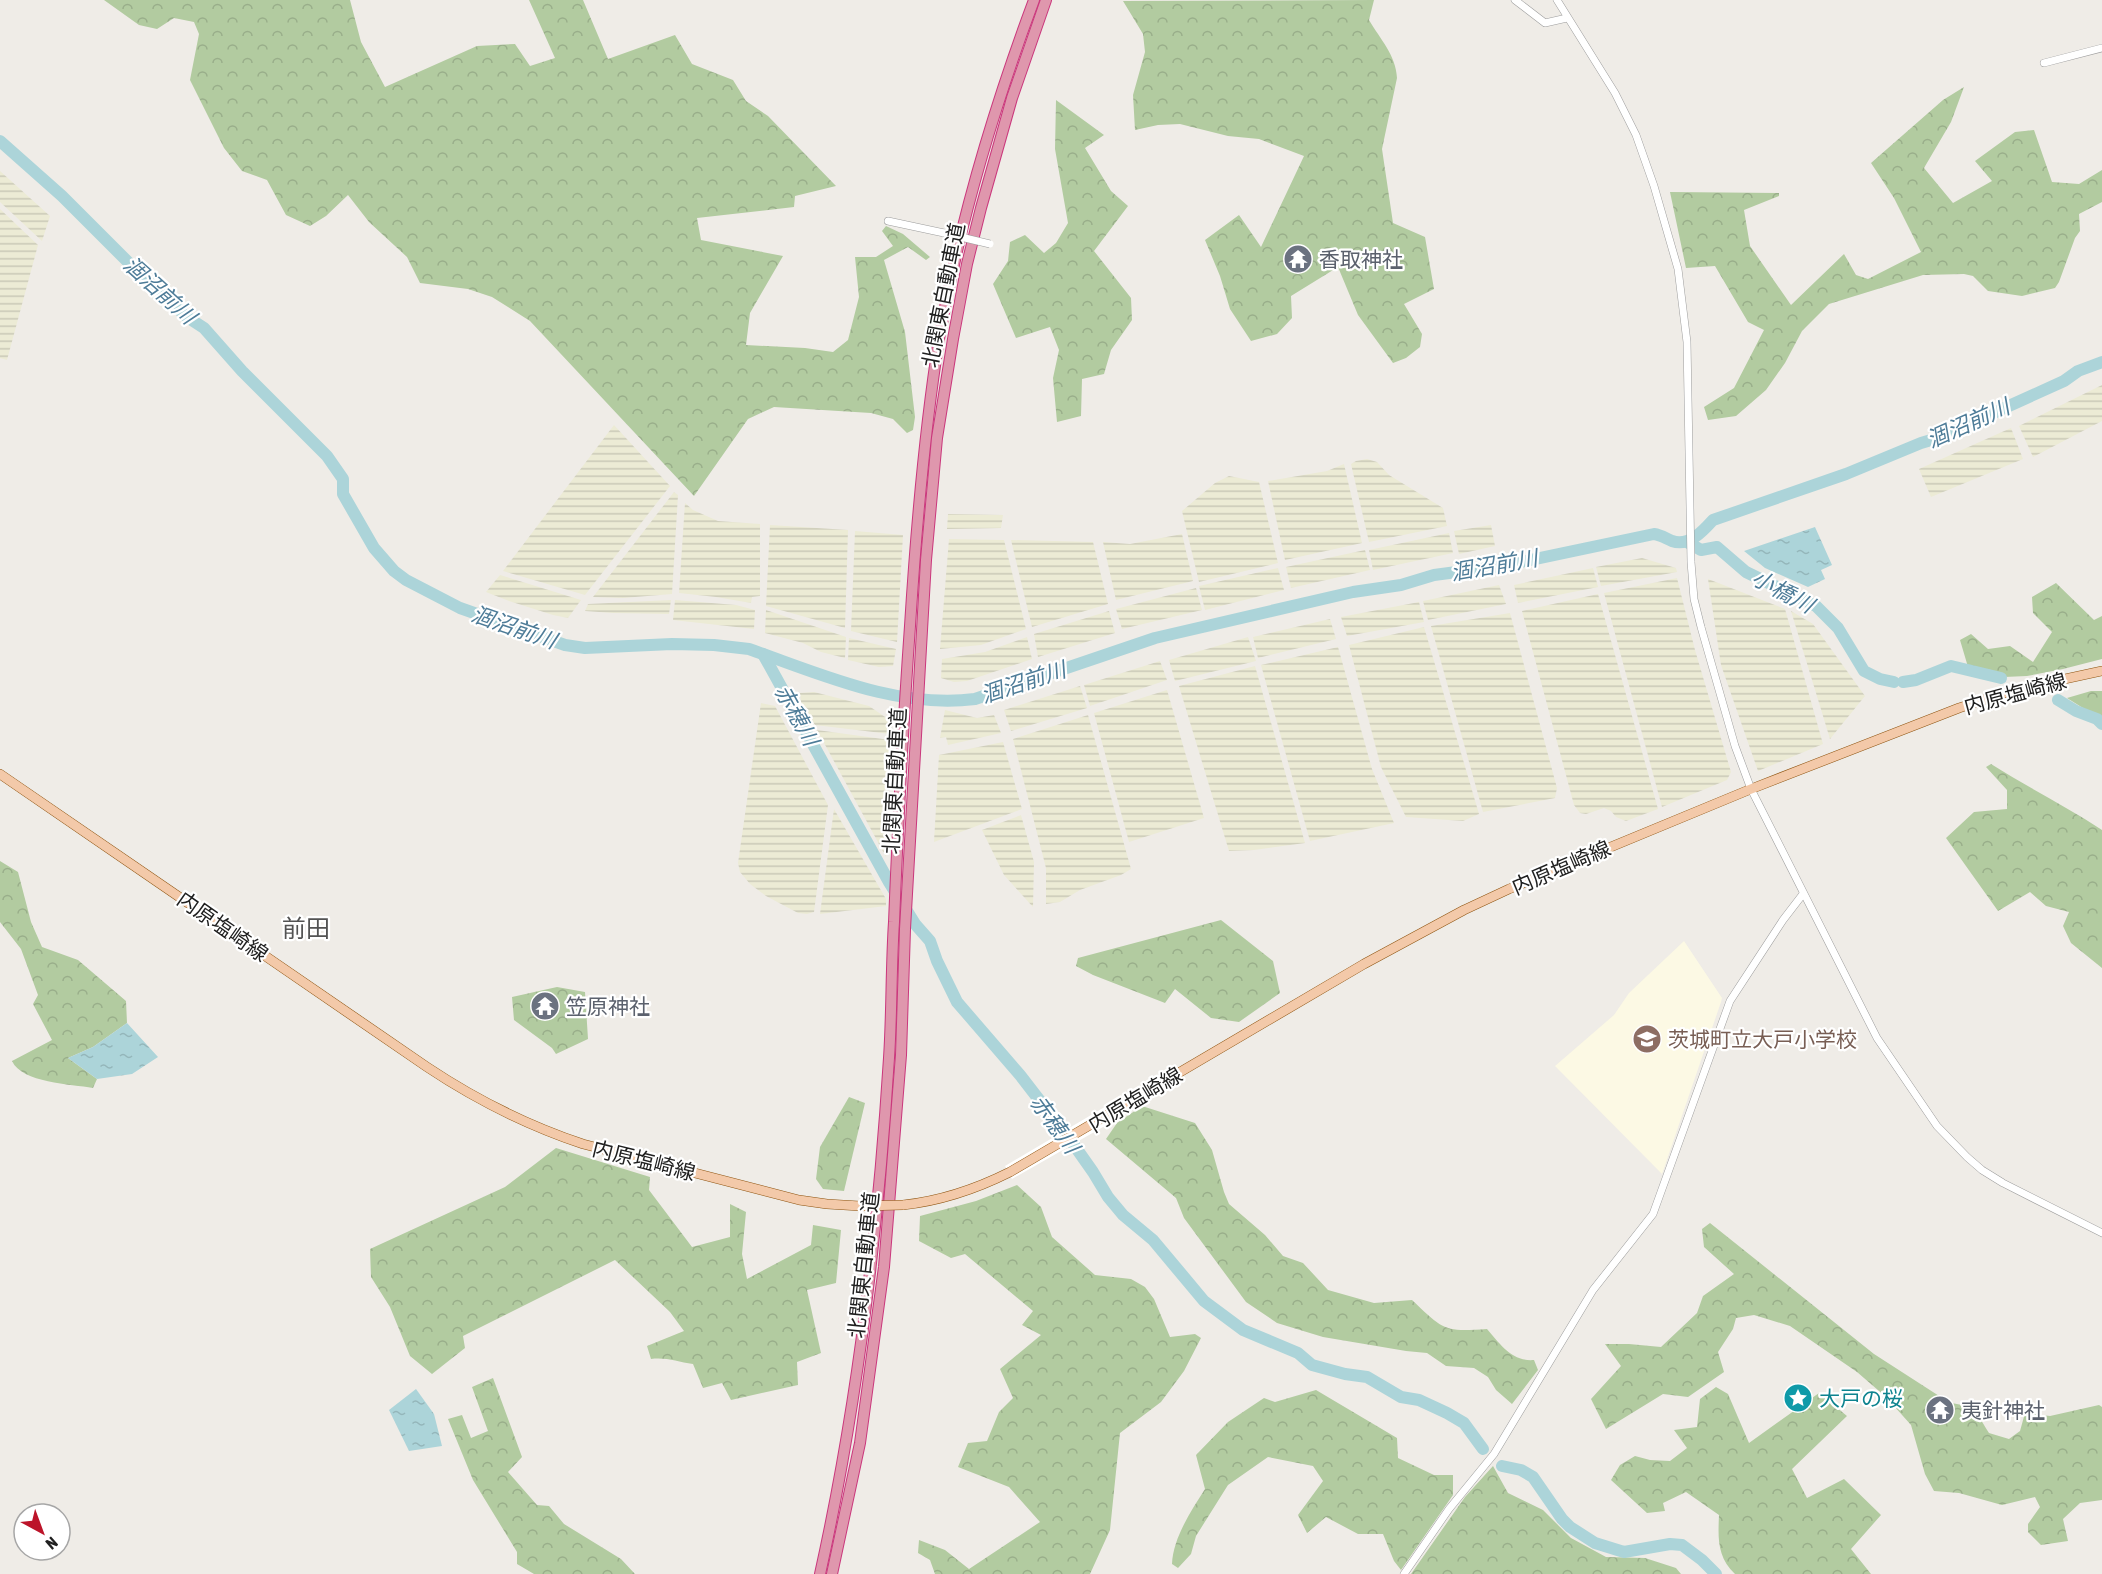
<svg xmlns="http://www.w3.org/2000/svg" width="2102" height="1574" font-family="'Asap Condensed','Noto Sans JP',sans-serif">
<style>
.education{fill:#fcf9e4}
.farmland{fill:url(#farmland-rules)}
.forest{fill:url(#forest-crowns)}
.water{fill:url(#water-ripples)}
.pier{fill:#fff}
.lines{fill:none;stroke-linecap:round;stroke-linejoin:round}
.river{stroke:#acd4d9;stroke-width:12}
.minor-casing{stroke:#9d9d9d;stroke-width:8}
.major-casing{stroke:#8d530f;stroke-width:10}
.highway-casing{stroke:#ca377c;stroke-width:12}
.minor{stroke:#fff;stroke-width:7}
.major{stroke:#f3c9a9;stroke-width:9}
.highway{stroke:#df97ad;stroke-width:10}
.minor-bridge-casing{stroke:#9d9d9d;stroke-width:8;stroke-linecap:butt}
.major-bridge-casing{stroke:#8d530f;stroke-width:10;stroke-linecap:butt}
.minor-bridge{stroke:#fff;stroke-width:7}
.major-bridge{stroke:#f3c9a9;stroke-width:9}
.labels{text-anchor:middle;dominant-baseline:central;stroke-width:4.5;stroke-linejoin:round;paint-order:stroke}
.worship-label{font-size:21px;fill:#5b616d;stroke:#fff;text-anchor:start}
.street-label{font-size:21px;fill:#202020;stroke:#fff}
.education-label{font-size:21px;fill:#785e54;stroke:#fff;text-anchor:start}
.culture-label{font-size:21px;fill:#0d838f;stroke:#fff;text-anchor:start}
.water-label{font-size:22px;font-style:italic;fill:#4e7c98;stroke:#fff}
.quarter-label{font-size:24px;fill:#535353;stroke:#fff}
</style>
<defs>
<pattern id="farmland-rules" width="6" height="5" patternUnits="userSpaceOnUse" patternTransform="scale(1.5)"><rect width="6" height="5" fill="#ecebd5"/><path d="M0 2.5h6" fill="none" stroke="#cac9b7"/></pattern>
<pattern id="forest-crowns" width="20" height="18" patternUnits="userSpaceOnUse" patternTransform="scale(1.5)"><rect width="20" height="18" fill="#b2cba0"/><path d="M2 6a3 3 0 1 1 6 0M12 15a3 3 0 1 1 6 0" fill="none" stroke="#99ae8a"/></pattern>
<pattern id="water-ripples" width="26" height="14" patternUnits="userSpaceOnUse" patternTransform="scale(1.5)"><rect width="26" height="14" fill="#acd4d9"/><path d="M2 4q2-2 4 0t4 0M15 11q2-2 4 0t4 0" fill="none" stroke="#94b6ba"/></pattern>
</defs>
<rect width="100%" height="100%" fill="#efece7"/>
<path class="education" d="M1684,941L1722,998L1721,1002L1662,1174L1555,1066L1614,1015L1629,993Z"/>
<g class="farmland">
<path d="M0,171L50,216L42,241L0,202Z"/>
<path d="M0,209L38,245L7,360L0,358Z"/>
<path d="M2102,385V421L2033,457L2019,426Z"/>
<path d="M614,425L670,486L585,595L503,571Z"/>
<path d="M2011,428L2023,459L1931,497L1919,469Z"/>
<path d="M1367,459L1377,462L1389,475L1443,508L1447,526L1369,542L1351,464L1356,461Z"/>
<path d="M1344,464L1362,543L1285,560L1268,481L1327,471Z"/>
<path d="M1229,476L1259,482L1278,563L1199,582L1182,511L1215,483Z"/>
<path d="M674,492L678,495L672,594L623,598L593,597Z"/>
<path d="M685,503L693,510L718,521L760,524V596L752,597L751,603L716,597L679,593Z"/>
<path d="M948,514L1003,515L1001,528L947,529Z"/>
<path d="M770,525L848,530L845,628L766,606Z"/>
<path d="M1491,525L1495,546L1459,554L1454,531Z"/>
<path d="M855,531L903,535L897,642L851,631Z"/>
<path d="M1449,533L1453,553L1373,570L1369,550Z"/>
<path d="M1182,534L1193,581L1116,600L1103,542L1130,544Z"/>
<path d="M949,539L1004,540L1026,629L981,645L940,649Z"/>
<path d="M1011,540L1093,542L1108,604L1032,627Z"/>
<path d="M1365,550L1370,570L1291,588L1286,567Z"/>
<path d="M1642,558L1676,568L1677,572L1601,586L1596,567Z"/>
<path d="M1278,568L1284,590L1205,610L1199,586Z"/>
<path d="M1593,568L1598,587L1518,603L1514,585Z"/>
<path d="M500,575L581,600L568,618L553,615L509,601L486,592Z"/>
<path d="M1677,578L1695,650L1731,772L1727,780L1662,807L1604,593Z"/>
<path d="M1708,579L1785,609L1823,744L1758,771L1721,665Z"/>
<path d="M1499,585L1506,604L1428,620L1423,601Z"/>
<path d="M1196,588L1202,610L1122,629L1116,609Z"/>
<path d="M1598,594L1658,809L1626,821L1616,817L1611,811L1604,808L1586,814L1580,813L1574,805L1522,611Z"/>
<path d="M671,600L669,614L613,613L585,611L588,604Z"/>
<path d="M675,600L736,605L755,610L754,629L673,620Z"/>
<path d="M1419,602L1424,622L1347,636L1341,617Z"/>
<path d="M766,610L846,637L845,658L821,652L803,643L765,633Z"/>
<path d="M1109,611L1115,633L1038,657L1034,634Z"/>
<path d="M1791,611L1813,624L1865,696L1830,739Z"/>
<path d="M1510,613L1557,788L1555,798L1483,812L1431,626Z"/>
<path d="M1330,619L1336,639L1258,658L1253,637Z"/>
<path d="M1424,627L1479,814L1463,821L1406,817L1381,767L1349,645Z"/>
<path d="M1027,637L1032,659L967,681L954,682L941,678L942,659L985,652Z"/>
<path d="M1248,637L1256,661L1175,681L1169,660Z"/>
<path d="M849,638L896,649L893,666L879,667L848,660Z"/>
<path d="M1338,647L1372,769L1394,823L1310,841L1261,665Z"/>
<path d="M1160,661L1167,680L1090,706L1084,685Z"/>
<path d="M1255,666L1305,843L1254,850L1229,851L1179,686Z"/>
<path d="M1080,686L1087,708L1011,731L1004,710Z"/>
<path d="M1167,690L1204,818L1129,842L1094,713Z"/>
<path d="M814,692L869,706L891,721L890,734L815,725L801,702L800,693Z"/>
<path d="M761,703L775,706L828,805L814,912L807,914L798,913L766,896L750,884L740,872L738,863Z"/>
<path d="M945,710L977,718L994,715L1001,733L948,745L946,737L940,738Z"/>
<path d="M1088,715L1131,869L1121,875L1080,890L1060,902L1046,904V868L1013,739Z"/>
<path d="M817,730L890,740L886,857Z"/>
<path d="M1003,742L1022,809L934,842L939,755Z"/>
<path d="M834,809L886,899V906L820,914Z"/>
<path d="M1021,815L1034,862L1033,907L1004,875L982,830Z"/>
</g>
<g class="forest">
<path d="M104,0H350L361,42L385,87L477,46L515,44L530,66L555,58L529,0H583L608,59L675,35L692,64L733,80L746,101L768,116L836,186L795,196L794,207L697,218L701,240L783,256L750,313L746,345L805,348L833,352L848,340L859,297L855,257H876L893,246L882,231L886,226L903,234L930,257L926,260L908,247L884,260L905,332L915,417L913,430L907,433L893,419L871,413L774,407L748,419L694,496L530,321L492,297L468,289L420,283L407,257L369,222L348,195L326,216L310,226L286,215L267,180L242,171L224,148L190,80L199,34L194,22L174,18L157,29L139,25Z"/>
<path d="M1374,0L1369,20C1380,39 1396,55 1397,78L1382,149L1393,223L1425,237L1434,289L1404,304L1422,334L1420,347L1406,358L1393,363L1358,315L1338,267L1291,296L1292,318L1277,334L1251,341L1230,309L1220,276L1205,240L1239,215L1261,247L1304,156L1259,139L1228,136L1180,124L1158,125L1135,130L1133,95L1145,52L1143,34L1123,1Z"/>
<path d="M1964,87L1951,122L1924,168L1953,203L1992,181L1975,161L2015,132L2034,130L2052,182L2079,184L2102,170V202L2079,214L2080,231L2075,238L2059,282L2055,288L2022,296L1988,291L1973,276L1964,274L1923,275L1829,304L1802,331L1785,363L1766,390L1736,416L1708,420L1704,407L1734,388L1764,330L1748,322L1715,266L1686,268L1670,192L1779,193V196L1744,210L1750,246L1791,305L1844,254L1856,275L1868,279L1921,252L1894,198L1871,163L1943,100Z"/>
<path d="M1056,100L1104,135L1085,148L1111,191L1128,206L1094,251L1131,298L1132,320L1111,350L1104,374L1082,379L1081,416L1057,422L1053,378L1059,350L1050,327L1016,338L993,284L1008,261L1010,242L1025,235L1044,253L1056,243L1068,223L1055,149Z"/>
<path d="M2056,583L2094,620L2102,616V659L2063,669L2027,676L2004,677L1991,670L1968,667L1960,640L1971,634L1988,649L2010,646L2033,662L2052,632L2033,613L2032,597Z"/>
<path d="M2091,691H2102V720L2067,698Z"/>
<path d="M1991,764C2027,787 2066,806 2102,830V968L2071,943L2063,926L2069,912L2046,906L2030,892L1998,911L1946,838L1974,812L2007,809V790L1986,767Z"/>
<path d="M0,861L18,872L31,922L42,947L78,960L126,1001L127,1023L93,1047L68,1058L97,1079L93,1088C71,1084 22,1083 12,1061L52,1040L33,1004L38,995L21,949L0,922Z"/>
<path d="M1221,920L1273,961L1280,993L1239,1022L1211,1018L1175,989L1165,1003L1093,975L1076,966L1078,958Z"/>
<path d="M557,987L585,992L588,1039L556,1054L552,1048L514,1020L512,997Z"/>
<path d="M849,1097L865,1103L844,1191L823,1189L816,1179L820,1147Z"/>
<path d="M1142,1106L1195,1123L1212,1150L1224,1192L1229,1204L1265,1235L1283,1256L1303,1263L1328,1290L1374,1303L1412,1300C1444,1330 1443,1332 1487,1329C1500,1344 1512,1362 1534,1360L1538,1370L1512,1404L1496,1390L1488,1377L1474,1368L1446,1366L1427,1353L1406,1351L1323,1337L1277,1323L1246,1302L1184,1218L1176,1198L1106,1139L1117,1123Z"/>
<path d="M556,1148L650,1177L649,1190L692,1247L730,1237V1204L746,1212L742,1254L747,1279L811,1245L813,1225L841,1230L836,1283L807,1290L821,1353L797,1362L798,1385L731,1400L722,1383L703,1388L693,1364C678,1362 666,1357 651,1359L647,1346L684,1331L670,1312L615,1260L463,1336L465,1348L432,1374L410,1356L390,1307L371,1277L370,1249L505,1187Z"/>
<path d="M1017,1185L1041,1207L1052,1237L1095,1275L1131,1279L1145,1287L1154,1299L1170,1337L1195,1334L1201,1338L1184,1371L1161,1402L1120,1433L1110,1530L1090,1574H935L930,1560L918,1553L919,1540L945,1550L969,1569L1040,1522L1009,1487L958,1467L968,1443L987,1441L999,1412L1013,1398L1000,1369L1041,1335L1022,1325L1033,1311L965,1254L951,1258L919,1241L920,1216L976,1201Z"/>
<path d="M1710,1223L1874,1354L1950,1403C1974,1405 1978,1415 1989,1433L2009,1439L2020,1431L2025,1413L2050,1416L2099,1405L2102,1407V1500L2080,1503L2063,1519L2068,1541L2041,1545L2028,1532V1524L2040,1507L2035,1497L2002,1505L1959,1493L1934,1491L1925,1474L1911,1425L1886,1397L1857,1372L1790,1326L1754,1315L1736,1318L1733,1329L1718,1352L1724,1372L1688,1397L1663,1394L1606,1429L1591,1399L1621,1366L1605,1344H1629L1661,1347L1697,1313L1703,1296L1734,1274L1704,1247L1702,1229Z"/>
<path d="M493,1378L522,1457L508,1472L537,1505L549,1506L564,1524L621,1559L635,1574H534L517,1564V1552L473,1480L448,1419L462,1415L471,1438L488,1431L472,1387Z"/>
<path d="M1716,1387L1728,1394L1749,1443L1819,1393L1847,1416L1792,1469L1807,1498L1844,1479L1881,1515L1851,1549L1871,1574H1735C1717,1557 1718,1538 1719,1515L1686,1492L1663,1503L1665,1511L1647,1513L1611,1480L1620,1465L1635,1456L1650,1460L1670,1461L1687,1448L1674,1430L1697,1427L1700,1399Z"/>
<path d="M1316,1390L1397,1438L1398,1458L1434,1475H1453V1495L1401,1570L1394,1561L1383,1534H1358L1326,1517L1307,1533L1298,1515L1323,1481L1313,1466L1268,1457L1228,1485L1196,1536L1191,1554L1178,1568L1172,1564C1173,1538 1191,1511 1205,1489L1196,1455L1228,1422L1264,1398L1275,1402Z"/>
<path d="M1493,1466L1508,1493L1543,1510L1571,1538L1606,1557L1645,1558L1676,1568L1681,1574H1411L1465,1497Z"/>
</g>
<g class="water">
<path d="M1815,527L1832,565L1821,570L1825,579L1808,587L1765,568L1744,551Z"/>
<path d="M127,1023L158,1057L132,1074L97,1079L68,1058L93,1047Z"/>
<path d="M416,1389L434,1414L442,1446L409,1451L389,1410Z"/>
</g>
<path class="pier" d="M1108,1105L1117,1119L1012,1179L1005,1166Z"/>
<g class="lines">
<g class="river">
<path d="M0,141L62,196L132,266L165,294L184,315L204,328L242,371L327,456L343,479V494L374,548L394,571L406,580L460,608L565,645L585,648L672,644L714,645L749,649C821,674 897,709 975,699L1155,638L1353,592L1401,585L1434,575L1502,566L1654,534C1661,535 1665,538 1672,541C1689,547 1703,531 1713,520L1846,474L1921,443L1938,438L2064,381L2078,371L2102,362"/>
<path d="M1687,542L1701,550L1717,547L1746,572L1816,606L1838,628L1864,671L1880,679L1894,682"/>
<path d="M763,654L889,882L915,924L930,941L937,961L957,1002L1020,1075L1074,1145L1093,1172L1108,1197L1123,1215L1153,1240L1204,1301L1243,1330L1298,1353L1312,1365L1345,1374L1367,1377L1401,1397L1419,1400L1447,1413L1464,1423L1483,1449"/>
<path d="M1903,682L1916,680L1951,666L2001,678"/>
<path d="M2058,700L2076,711L2097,719L2102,724"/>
<path d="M1502,1466L1521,1470L1533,1477L1562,1519L1570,1527L1595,1543L1624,1552L1670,1544L1682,1545L1702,1560L1716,1574"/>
</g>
<g class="minor-casing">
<g id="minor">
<path d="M1515,0L1545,23L1567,18"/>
<path d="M1557,0L1615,93L1636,135L1654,186L1678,269L1687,342L1691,562L1694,599L1701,627L1735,746L1751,789L1877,1038L1937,1126L1967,1157L1982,1170L2003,1183L2102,1233"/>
<path d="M2044,63L2102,48"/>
<path d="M888,221L944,233"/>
<path d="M1404,1574L1449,1509L1494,1454L1593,1290L1653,1214L1730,1001L1783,920L1803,894"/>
</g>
</g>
<g class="major-casing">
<g id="major">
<path d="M0,774L427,1067C478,1101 526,1125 583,1144L799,1200L827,1204L860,1206"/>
<path d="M903,1205C941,1201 976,1189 1010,1172L1364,964L1464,910L1509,889L1751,789L1959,708L2010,691L2102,671"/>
</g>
</g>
<g class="highway-casing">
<g id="highway">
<path d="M820,1574C858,1403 878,1233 889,1058C892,1013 891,967 894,922C898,823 903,725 910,626C916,530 924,434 939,339C959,224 993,110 1034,0"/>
<path d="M832,1574L860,1443L884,1267L901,1055L905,929L926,560L937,438L953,339L967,264L981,208L1012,98L1046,0"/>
</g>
</g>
<use href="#minor" class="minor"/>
<use href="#major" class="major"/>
<use href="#highway" class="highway"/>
<g class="minor-bridge-casing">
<path id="minor-bridge" d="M944,233L990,244"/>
</g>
<g class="major-bridge-casing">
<path id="major-bridge" d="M860,1206L903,1205"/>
</g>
<use href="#minor-bridge" class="minor-bridge"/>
<use href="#major-bridge" class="major-bridge"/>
</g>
<defs>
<g id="temple-disc" transform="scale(1.5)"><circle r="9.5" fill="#6b7280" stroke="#fff"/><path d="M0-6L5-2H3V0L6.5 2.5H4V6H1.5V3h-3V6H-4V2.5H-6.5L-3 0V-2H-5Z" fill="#fff"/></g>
<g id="school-disc" transform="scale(1.5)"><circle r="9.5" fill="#8d6e63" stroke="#fff"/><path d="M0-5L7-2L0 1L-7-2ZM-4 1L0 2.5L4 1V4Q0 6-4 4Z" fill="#fff"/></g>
<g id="sight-disc" transform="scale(1.5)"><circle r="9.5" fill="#0f9aa8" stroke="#fff"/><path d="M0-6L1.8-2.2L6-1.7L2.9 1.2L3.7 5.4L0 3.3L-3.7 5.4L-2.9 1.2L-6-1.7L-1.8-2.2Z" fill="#fff"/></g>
</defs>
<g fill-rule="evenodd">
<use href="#temple-disc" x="1298" y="259"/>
<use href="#temple-disc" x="545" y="1006"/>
<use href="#school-disc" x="1647" y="1039"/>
<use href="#sight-disc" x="1798" y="1398"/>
<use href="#temple-disc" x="1940" y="1410"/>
</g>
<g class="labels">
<g class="worship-label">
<text x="1319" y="259">香取神社</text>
<text x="566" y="1006">笠原神社</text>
<text x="1961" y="1410">夷針神社</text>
</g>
<g class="street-label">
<text transform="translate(943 295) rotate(-79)">北関東自動車道</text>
<text transform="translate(2015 693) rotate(-15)">内原塩崎線</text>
<text transform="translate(894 781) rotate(-87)">北関東自動車道</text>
<text transform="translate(1561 867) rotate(-23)">内原塩崎線</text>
<text transform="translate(223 926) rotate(35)">内原塩崎線</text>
<text transform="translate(1135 1099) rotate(-31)">内原塩崎線</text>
<text transform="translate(644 1160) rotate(14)">内原塩崎線</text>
<text transform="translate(863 1265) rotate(-84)">北関東自動車道</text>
</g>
<g class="education-label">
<text x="1668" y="1039">茨城町立大戸小学校</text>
</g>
<g class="culture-label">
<text x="1819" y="1398">大戸の桜</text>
</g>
<g class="water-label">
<text transform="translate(160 290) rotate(42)">涸沼前川</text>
<text transform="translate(1968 423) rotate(-24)">涸沼前川</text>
<text transform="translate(1494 565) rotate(-10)">涸沼前川</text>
<text transform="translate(1783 591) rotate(28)">小橋川</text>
<text transform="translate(514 627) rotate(19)">涸沼前川</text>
<text transform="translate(1023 682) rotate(-18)">涸沼前川</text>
<text transform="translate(797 715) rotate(61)">赤穂川</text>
<text transform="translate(1055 1124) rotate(54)">赤穂川</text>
</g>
<g class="quarter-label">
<text x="306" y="928">前田</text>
</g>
</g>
<g transform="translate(42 1532) rotate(139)"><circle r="28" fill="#ffffff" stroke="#a6a6a6" stroke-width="1.5"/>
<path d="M0-4.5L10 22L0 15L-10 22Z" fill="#bc1429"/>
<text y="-9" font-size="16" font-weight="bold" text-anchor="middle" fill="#202020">N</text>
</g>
</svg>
